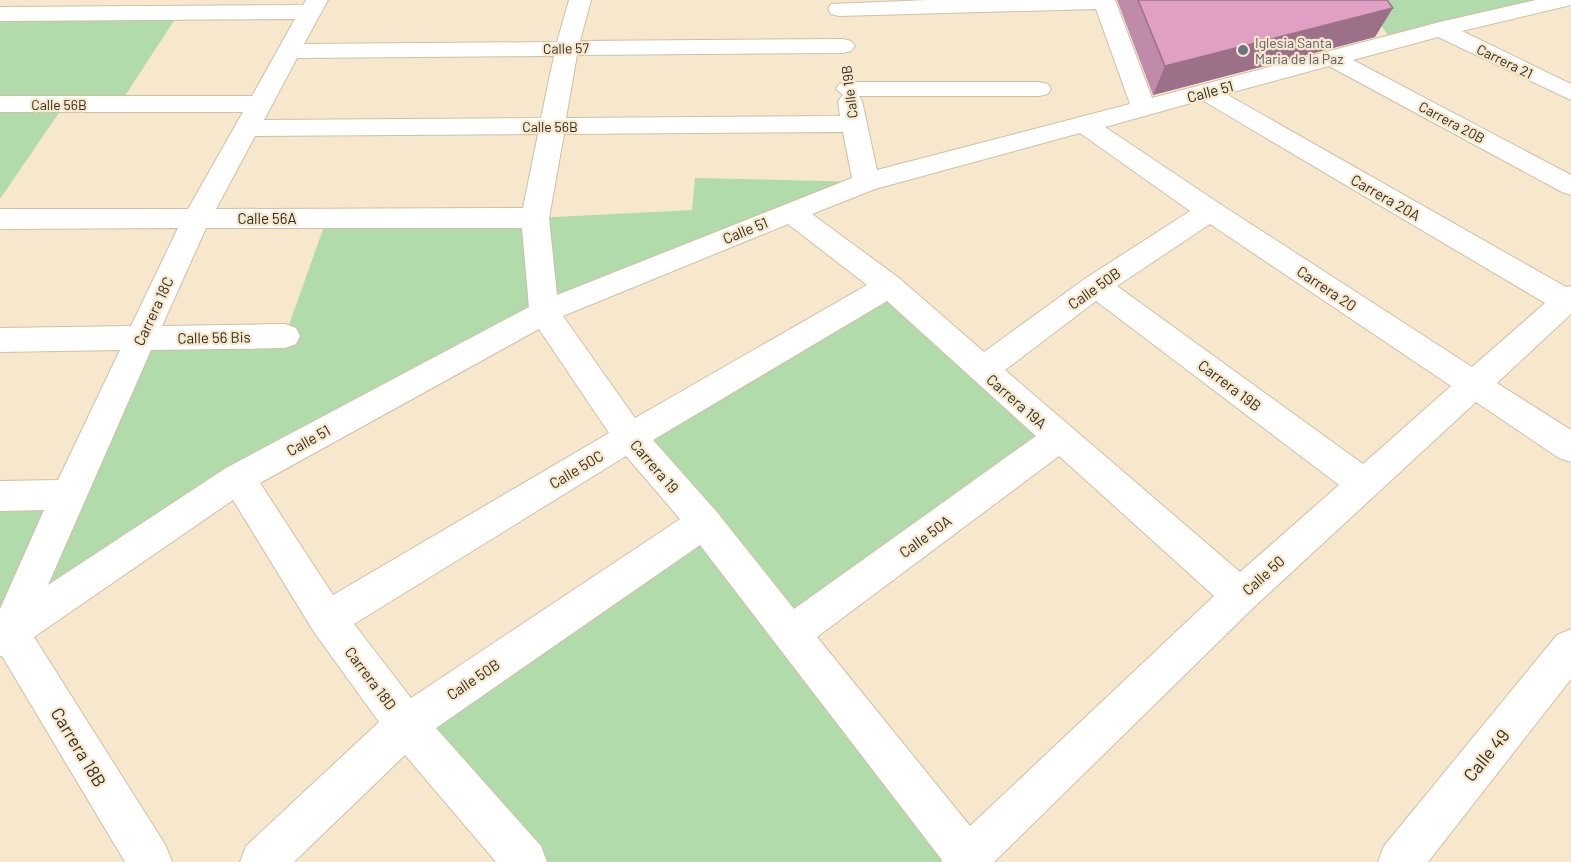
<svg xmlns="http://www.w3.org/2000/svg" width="1571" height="862" font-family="Barlow,sans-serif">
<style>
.green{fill:#b2dbac}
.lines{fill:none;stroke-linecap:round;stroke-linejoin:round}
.minor-casing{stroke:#cec0a6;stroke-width:2}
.minor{fill:#fff;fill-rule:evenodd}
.wall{fill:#c08aa9}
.shaded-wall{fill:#9c7089}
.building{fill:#dfa0c4;stroke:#9c7089;stroke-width:1.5}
.worship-dot{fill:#6b7280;stroke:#f7e8cd;stroke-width:2}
.labels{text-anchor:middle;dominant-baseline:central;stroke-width:4.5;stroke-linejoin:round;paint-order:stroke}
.far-worship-label{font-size:14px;fill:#5b616d;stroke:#f7e8cd;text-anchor:start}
.far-street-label{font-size:14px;fill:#342f24;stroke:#f7e8cd}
.street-label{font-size:15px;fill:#342f24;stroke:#f7e8cd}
.near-street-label{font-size:18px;fill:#342f24;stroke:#f7e8cd}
</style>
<rect width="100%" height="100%" fill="#f7e8cd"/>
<g class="green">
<path d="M1363,0H1565L1393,42Z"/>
<path d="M179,13L119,105L65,104L0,199V14Z"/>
<path d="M695,178L866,182L544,312L0,638V496L68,495L141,338L285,336L327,218H535L692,210Z"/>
<path d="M889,286L1060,437L790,634L963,862H525L406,725L704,522L630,437Z"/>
</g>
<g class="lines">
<g class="minor-casing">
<g id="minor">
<path d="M306,0H328L304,44L557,42L569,0H591L580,41L843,39L851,41L855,46L851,51L843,53L577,55L566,118L840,116L838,101L843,95L836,89L839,84L848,82H1039L1048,84L1051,89L1048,94L1039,96H859L862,101L877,170L1130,104L1096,9L839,16L831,14L828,9L831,4L928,0H1115L1152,98L1440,22L1536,0H1571V5L1462,31L1571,84V100L1438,37L1353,60L1571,175V195L1562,192L1329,66L1226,94L1566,287L1571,286V314L1497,383L1571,430V462L1559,458L1476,402L1253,608L994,862H941L942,860L700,545L436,728L541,846L547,862H496L405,755L294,862H240L246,846L379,722L314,632L233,500L34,637L166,846L172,862H125L2,656H0V609L44,510L0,511V481L58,480L120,350L0,352V328L131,326L178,228L0,229V209H188L243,112H0V96H252L295,19L0,21V7L303,5ZM554,56L541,118L264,120L297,58ZM1202,100L1545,303L1472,367L1220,204L1105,127ZM843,132L852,178L557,295L549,218L564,134ZM1080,133L1190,211L1086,278L984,352L899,278L812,214L875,189ZM538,134L523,208L216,209L255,136ZM788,224L867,285L635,418L563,316ZM1210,224L1451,386L1363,464L1117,286ZM206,228H522L529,307L226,468L48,585L151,350L285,348L296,344L300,336L296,328L285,324L162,326ZM887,301L1036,436L794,609L716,511L653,440ZM1096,301L1339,485L1240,572L1005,370ZM539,329L609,433L333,595L260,483ZM626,456L680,519L411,698L354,624ZM1059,456L1214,596L970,826L817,637Z"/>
<path d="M1571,629V679L1428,862H1378L1384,846L1557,635Z"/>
</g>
</g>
<use href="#minor" class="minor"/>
</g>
<path class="wall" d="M1117,0H1387L1375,37L1153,95Z"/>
<path class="shaded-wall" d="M1393,8L1375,37L1153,95L1165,66Z"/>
<path class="building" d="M1138,0H1387L1393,8L1165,66Z"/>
<circle class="worship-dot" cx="1243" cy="50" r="6"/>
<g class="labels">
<g class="far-worship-label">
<text x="1255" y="42">Iglesia Santa<tspan x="1255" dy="16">Maria de la Paz</tspan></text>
</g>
<g class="far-street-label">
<text transform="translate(566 48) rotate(-1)">Calle 57</text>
<text transform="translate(1505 61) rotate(26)">Carrera 21</text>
<text transform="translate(849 92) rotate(-97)">Calle 19B</text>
<text x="59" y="104">Calle 56B</text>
<text transform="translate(1452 122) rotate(28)">Carrera 20B</text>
<text x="550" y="126">Calle 56B</text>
</g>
<g class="street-label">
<text transform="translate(1210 91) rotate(-15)">Calle 51</text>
<text transform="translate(1386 197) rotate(30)">Carrera 20A</text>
<text x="267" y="218">Calle 56A</text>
<text transform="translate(745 230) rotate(-22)">Calle 51</text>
<text transform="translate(1094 288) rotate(-35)">Calle 50B</text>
<text transform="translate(1327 288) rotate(34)">Carrera 20</text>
<text transform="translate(153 311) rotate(-65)">Carrera 18C</text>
<text transform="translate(214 337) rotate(-1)">Calle 56 Bis</text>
<text transform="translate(1230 385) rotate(37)">Carrera 19B</text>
<text transform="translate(1017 401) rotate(41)">Carrera 19A</text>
<text transform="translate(308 440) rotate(-29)">Calle 51</text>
<text transform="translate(655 466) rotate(49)">Carrera 19</text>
<text transform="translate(576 469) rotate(-31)">Calle 50C</text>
<text transform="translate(925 536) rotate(-36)">Calle 50A</text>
<text transform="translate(1263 575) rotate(-42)">Calle 50</text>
<text transform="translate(371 678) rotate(53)">Carrera 18D</text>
<text transform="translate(473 679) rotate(-34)">Calle 50B</text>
</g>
<g class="near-street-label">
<text transform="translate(79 747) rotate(59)">Carrera 18B</text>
<text transform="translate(1486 755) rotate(-51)">Calle 49</text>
</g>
</g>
</svg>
